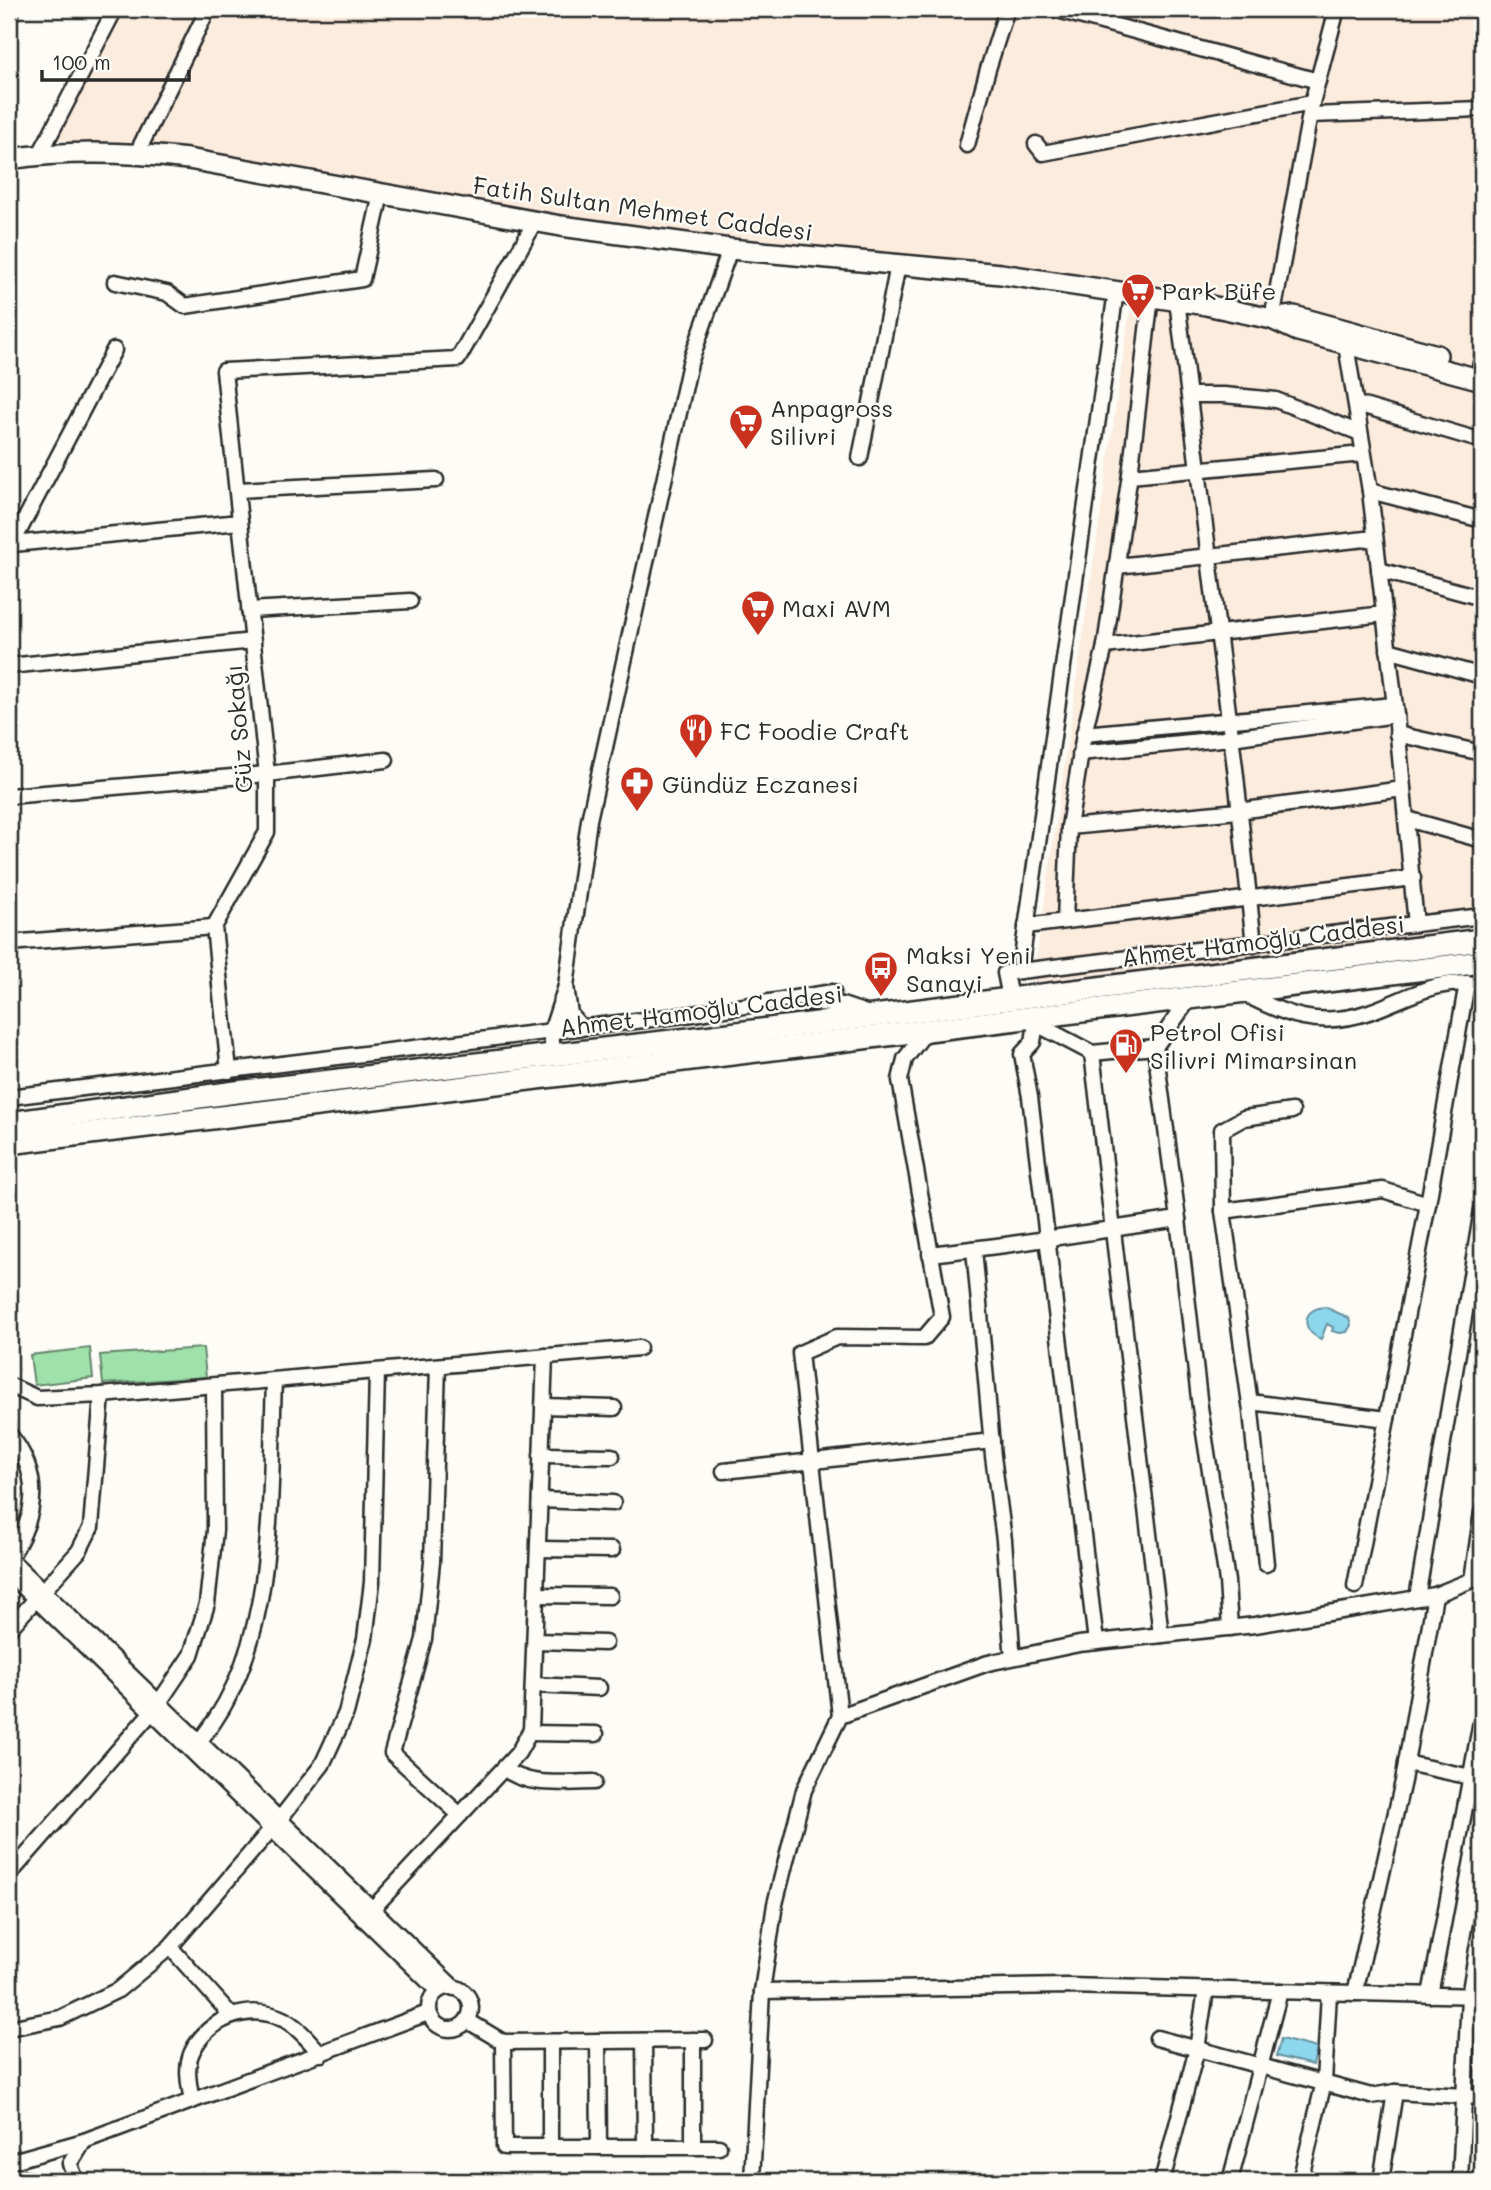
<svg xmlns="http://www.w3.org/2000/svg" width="1491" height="2190" font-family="Mali,sans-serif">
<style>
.built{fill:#fbecde}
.green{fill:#9fe1ab;stroke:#65866b;stroke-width:2}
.water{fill:#8dd7ed;stroke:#66929f;stroke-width:2}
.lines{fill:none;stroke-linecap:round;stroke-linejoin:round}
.minor-casing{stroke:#2b2b2b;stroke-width:19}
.major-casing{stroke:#2b2b2b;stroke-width:24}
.highway-casing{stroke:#2b2b2b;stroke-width:26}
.minor{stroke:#fdfcf7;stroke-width:14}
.major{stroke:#fdfcf7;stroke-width:19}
.highway{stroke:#fdfcf7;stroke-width:21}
.labels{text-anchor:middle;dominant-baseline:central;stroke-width:5;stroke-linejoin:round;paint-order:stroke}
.street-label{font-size:24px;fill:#2b2b2b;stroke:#fdfcf7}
.poi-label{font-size:24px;fill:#2b2b2b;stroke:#fdfcf7;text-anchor:start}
</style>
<rect width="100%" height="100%" fill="#fdfcf7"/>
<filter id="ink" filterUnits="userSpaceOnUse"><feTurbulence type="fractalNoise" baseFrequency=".0143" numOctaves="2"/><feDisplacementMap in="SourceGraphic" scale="14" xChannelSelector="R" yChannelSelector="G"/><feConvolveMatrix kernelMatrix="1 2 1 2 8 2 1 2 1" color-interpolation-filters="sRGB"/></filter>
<g filter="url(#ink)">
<path class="built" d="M104,9H1482V920L1414,937L1033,982L1134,282L643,226L40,137Z"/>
<g class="green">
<path d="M90,1348L93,1378L34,1385L30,1355Z"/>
<path d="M203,1348L206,1377L103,1384L100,1355Z"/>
</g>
<g class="water">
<path d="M1325,1307L1349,1318L1351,1325L1347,1332L1340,1333L1332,1331L1333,1327L1327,1324L1321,1339C1300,1331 1302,1308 1325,1307Z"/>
<path d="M1281,2039L1317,2048L1313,2065L1276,2056Z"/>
</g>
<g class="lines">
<g class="minor-casing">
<g id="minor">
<path d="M1054,9L1318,81"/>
<path d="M9,18L13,9"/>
<path d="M1310,115L1482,109"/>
<path d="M1036,144L1043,153L1312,103"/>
<path d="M967,145L988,69L1007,9"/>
<path d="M137,153L208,9"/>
<path d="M40,154L115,9"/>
<path d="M115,282L167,293L185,306L362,279L381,194"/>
<path d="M1177,300L1236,776L1254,945"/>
<path d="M1272,319L1312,103L1337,9"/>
<path d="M1346,345L1370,491L1396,715L1416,924"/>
<path d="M1480,367L1482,359"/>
<path d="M1189,395H1224L1276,400L1360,433"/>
<path d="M1357,404L1482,441"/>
<path d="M860,458L898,265"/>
<path d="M1130,476L1363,454"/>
<path d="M237,490L436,480"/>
<path d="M1370,491L1482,520"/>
<path d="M13,544L240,522"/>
<path d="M9,550L114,350"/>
<path d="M1117,566L1375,538"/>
<path d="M1379,570L1482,598"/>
<path d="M249,610L410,601"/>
<path d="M1105,646L1384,614"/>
<path d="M1388,650L1482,676"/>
<path d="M9,666L253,641"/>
<path d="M1084,734L1394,705"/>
<path d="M1397,734L1482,753"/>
<path d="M1080,753L1231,738L1396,715"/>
<path d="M9,796L267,774L386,760"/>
<path d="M1407,819L1482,840"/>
<path d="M1069,827L1238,811L1403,789"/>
<path d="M1065,920L1069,827L1084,734L1105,646L1131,467L1151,296"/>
<path d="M1026,926L1413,878"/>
<path d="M9,943L214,927"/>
<path d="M1020,971L1482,916"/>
<path d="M566,986L589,820L690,363L730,249"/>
<path d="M1241,992C1284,1015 1320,1029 1369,1012C1410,998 1436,977 1482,985"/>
<path d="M1010,998L1005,973L1020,971L1116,291"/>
<path d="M807,1002L842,1005L869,1014"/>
<path d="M1029,1020L1092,1053L1155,1047L1190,998"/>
<path d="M1036,1023L1033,1042L1022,1054L1030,1097L1096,1642"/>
<path d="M1155,1047L1178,1219L1200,1407L1227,1581L1230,1628"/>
<path d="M553,1053L551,1032L566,986L570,1014L582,1028"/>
<path d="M1092,1053L1161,1635"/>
<path d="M229,1071L214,927L267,832V774L224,371L458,359L535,222"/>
<path d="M9,1097L693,1014L833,992"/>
<path d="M1223,1211L1383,1190L1428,1204"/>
<path d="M974,1249L993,1456L1004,1540L1012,1648L1014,1657"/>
<path d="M930,1254L1005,1245L1178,1219"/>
<path d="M438,1366L432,1562L424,1639L392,1753L460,1815"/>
<path d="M9,1385L37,1398L102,1395L639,1348"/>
<path d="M1250,1402L1387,1419"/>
<path d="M543,1406L614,1408"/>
<path d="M9,1434C43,1475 37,1517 9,1559"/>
<path d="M541,1455L612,1456"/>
<path d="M724,1471L992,1441"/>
<path d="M540,1500L613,1503"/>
<path d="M538,1549L612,1550"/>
<path d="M9,1558L454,1988"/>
<path d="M1266,1564L1251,1411L1223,1211L1222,1130L1244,1118L1292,1111"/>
<path d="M9,1573L437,1990"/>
<path d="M1472,1580L1482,1512"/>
<path d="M1355,1586L1428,1204L1467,983"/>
<path d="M536,1595L610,1596"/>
<path d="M1417,1598L1482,1210"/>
<path d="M9,1629L79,1551L91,1527L102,1395"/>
<path d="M535,1641L605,1643"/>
<path d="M533,1685L599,1688"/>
<path d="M840,1716L988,1663L1079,1644L1255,1625L1359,1608L1435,1595L1472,1580L1482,1579"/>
<path d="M530,1733L596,1734"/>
<path d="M193,1748C279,1657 269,1499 274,1382"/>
<path d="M1406,1763L1471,1777H1482"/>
<path d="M504,1768C527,1788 565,1782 594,1782"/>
<path d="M9,1875L156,1707L191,1655L207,1604L215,1530L214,1386"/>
<path d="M363,1919L518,1753L531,1730L545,1356"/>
<path d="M170,1947L231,2015"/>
<circle cx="450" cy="2008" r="21"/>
<path d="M762,1991L1067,1986L1482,1996"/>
<path d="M1355,1993L1403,1781L1435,1595"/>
<path d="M1430,1995L1482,1716"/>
<path d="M468,2021L503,2042L705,2040"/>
<path d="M9,2028L60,2018L118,1990L170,1947L279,1820L322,1765L346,1713L365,1639L372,1582L377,1372"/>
<path d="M1157,2038L1371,2096L1395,2092L1381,2181"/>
<path d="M693,2040V2147"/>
<path d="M598,2041L599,2147"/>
<path d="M644,2041L645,2147"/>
<path d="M503,2042L504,2147H719"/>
<path d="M1395,2092L1482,2097"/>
<path d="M192,2101C189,2085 185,2067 192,2052C208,2018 250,2002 285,2020C299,2028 310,2042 321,2054"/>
<path d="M550,2147V2042"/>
<path d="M9,2162L84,2141L428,2013"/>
<path d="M9,2176L37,2181"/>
<path d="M76,2181L70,2164L84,2141"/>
<path d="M752,2181L762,1991L775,1904L804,1790L840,1716L800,1353L837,1337L924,1338L942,1317L900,1080L905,1059L926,1031"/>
<path d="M1162,2181L1197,2049L1206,1990"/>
<path d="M1230,2181L1280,1991"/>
<path d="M1300,2181L1324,2082L1329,1993"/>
<path d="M1460,2181L1469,1996L1482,1920"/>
</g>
</g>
<g class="major-casing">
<g id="major">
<path d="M9,159C68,150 129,152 188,159L561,226L730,249L1001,274L1206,305L1272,319L1298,331L1482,380"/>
<path d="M1277,318L1294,316L1437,355"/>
</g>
</g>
<g class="highway-casing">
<g id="highway">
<path d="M9,1123L236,1092L689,1039L1482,940"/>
<path d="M9,1143L1482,962"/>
</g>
</g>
<use href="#minor" class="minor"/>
<use href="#major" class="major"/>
<use href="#highway" class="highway"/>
</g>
</g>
<defs>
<g id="supermarket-pin" transform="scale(1.75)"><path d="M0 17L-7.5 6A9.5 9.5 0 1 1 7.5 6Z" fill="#c8321e" stroke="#fdfcf7"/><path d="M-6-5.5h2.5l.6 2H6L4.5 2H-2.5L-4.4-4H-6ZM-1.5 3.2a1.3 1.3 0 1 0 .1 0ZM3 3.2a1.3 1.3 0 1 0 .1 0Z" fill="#fff"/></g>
<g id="restaurant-pin" transform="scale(1.75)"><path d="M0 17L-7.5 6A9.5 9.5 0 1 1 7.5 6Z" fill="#c8321e" stroke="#fdfcf7"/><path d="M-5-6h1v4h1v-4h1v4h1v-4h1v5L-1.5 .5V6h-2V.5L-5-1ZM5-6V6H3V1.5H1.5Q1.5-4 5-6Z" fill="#fff"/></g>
<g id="pharmacy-pin" transform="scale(1.75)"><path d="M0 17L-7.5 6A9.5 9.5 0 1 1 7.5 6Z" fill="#c8321e" stroke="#fdfcf7"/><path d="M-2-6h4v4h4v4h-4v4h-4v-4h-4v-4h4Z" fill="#fff"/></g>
<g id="bus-pin" transform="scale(1.75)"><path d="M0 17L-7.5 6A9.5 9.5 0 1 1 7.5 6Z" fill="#c8321e" stroke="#fdfcf7"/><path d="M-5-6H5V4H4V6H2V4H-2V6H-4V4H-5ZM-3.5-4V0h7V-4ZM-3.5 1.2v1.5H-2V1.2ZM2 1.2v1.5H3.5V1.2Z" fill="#fff"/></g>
<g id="fuel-pin" transform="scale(1.75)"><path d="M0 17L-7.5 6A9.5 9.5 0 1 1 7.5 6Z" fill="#c8321e" stroke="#fdfcf7"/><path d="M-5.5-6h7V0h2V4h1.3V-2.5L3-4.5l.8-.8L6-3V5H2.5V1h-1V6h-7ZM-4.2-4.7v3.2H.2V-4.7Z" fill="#fff"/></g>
</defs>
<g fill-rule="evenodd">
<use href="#supermarket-pin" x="1138" y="290"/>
<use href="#supermarket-pin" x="746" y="421"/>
<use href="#supermarket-pin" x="758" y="607"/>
<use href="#restaurant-pin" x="696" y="730"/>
<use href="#pharmacy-pin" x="637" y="783"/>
<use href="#bus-pin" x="881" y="968"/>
<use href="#fuel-pin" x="1126" y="1045"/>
</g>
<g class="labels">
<g class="street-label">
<text transform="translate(643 208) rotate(8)">Fatih Sultan Mehmet Caddesi</text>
<text transform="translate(238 729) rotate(-95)">Güz Sokağı</text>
<text transform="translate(1263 940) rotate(-7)">Ahmet Hamoğlu Caddesi</text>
<text transform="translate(701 1010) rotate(-7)">Ahmet Hamoğlu Caddesi</text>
</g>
<g class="poi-label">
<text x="1162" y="290">Park Büfe</text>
<text x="770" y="407">Anpagross<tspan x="770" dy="28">Silivri</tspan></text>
<text x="782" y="607">Maxi AVM</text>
<text x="720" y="730">FC Foodie Craft</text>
<text x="662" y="783">Gündüz Eczanesi</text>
<text x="906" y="954">Maksi Yeni<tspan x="906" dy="28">Sanayi</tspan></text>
<text x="1150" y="1031">Petrol Ofisi<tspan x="1150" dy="28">Silivri Mimarsinan</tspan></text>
</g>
</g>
<rect width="1491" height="2190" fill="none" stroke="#fdfcf7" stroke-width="35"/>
<rect x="18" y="18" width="1456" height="2155" fill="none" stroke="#2b2b2b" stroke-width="2.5" filter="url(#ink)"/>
<path d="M42 70v10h147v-10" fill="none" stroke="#2b2b2b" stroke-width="3.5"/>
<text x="52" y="70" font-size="21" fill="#2b2b2b" stroke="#fdfcf7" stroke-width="5" paint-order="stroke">100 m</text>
</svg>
